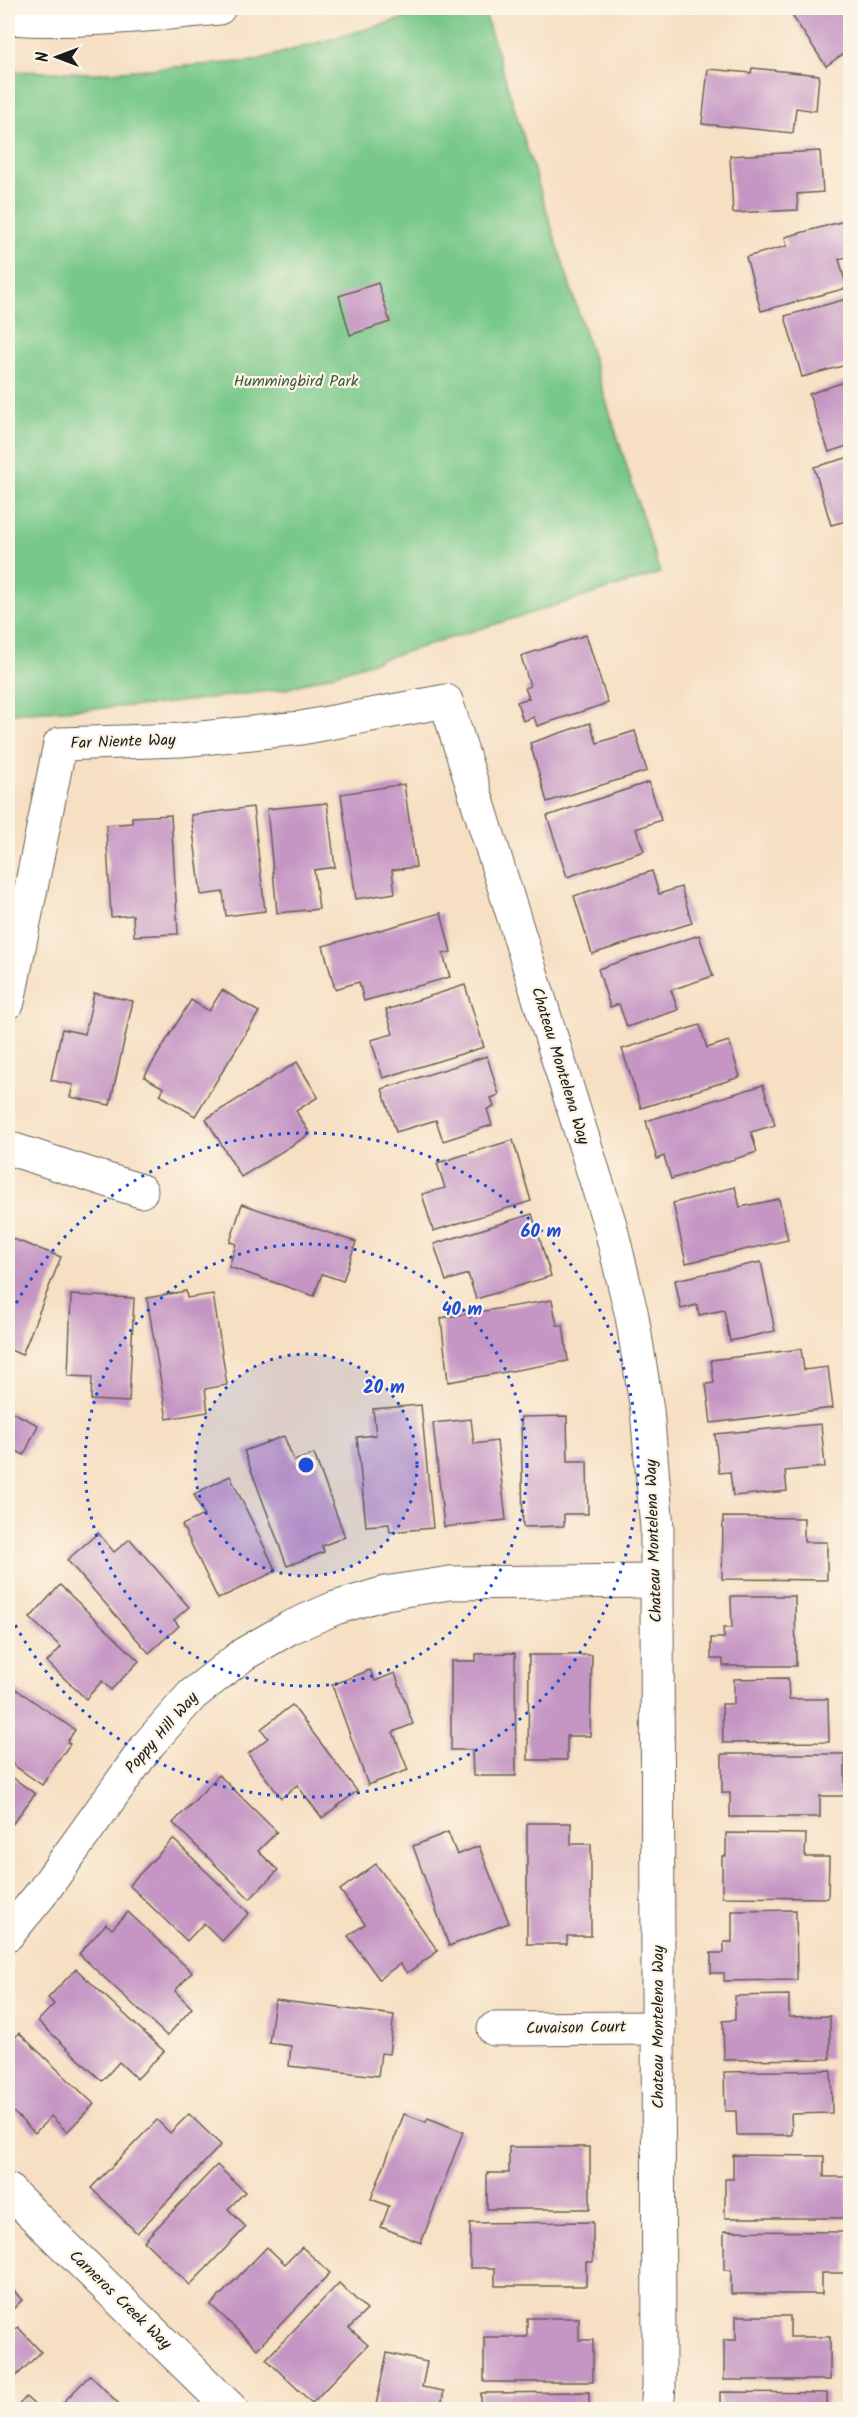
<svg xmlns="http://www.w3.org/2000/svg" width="858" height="2417" font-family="Kalam,sans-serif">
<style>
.green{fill:#77c889;stroke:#4a7252;stroke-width:1.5}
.building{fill:#c595c4}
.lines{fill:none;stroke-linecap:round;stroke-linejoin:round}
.minor-casing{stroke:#686056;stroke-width:35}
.minor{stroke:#fff;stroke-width:33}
.ring{fill:none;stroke:#1d4ed8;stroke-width:3;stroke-dasharray:3 6}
.labels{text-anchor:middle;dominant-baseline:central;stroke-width:4.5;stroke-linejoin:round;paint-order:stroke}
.park-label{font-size:16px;fill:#3c5842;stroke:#fcf5e5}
.street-label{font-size:16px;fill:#1c1c1c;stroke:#fcf5e5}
.centre{fill:#1d4ed8;stroke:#fcf5e5;stroke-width:3}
.ring-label{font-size:18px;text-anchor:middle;font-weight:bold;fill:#1d4ed8;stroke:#fcf5e5;stroke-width:4.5;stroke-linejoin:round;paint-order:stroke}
</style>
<rect width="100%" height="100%" fill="#fcf5e5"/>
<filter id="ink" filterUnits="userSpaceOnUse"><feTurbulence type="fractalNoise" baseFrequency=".0167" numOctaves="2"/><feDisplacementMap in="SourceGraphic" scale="12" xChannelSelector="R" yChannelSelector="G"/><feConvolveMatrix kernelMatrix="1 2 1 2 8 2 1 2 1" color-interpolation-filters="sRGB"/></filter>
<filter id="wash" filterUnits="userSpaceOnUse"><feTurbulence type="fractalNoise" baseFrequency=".008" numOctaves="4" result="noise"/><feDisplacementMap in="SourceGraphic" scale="24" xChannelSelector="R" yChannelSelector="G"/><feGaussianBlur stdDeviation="1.35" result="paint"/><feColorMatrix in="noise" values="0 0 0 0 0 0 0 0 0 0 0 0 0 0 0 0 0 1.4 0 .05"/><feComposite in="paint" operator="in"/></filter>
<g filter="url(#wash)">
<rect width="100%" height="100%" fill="#f6dfc3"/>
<path class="green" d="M441,8H483L660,573L286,689L154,705L8,713V71L97,73L253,61Z"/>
<g id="blocks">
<g class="building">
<path d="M787,8H850V49L826,66Z"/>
<path d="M752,68L819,75L816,111L796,108L793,133L702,124L708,69L751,73Z"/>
<path d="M820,151L823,192L797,194L798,210L733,213L730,156Z"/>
<path d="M848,220L850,229V256L839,259L847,288L761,311L746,257L787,246L785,237Z"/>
<path d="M378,283L390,322L350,335L339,296Z"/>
<path d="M850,298V364L802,377L785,316Z"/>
<path d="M850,380V445L829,452L809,394Z"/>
<path d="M850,457V520L831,525L814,467Z"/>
<path d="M586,635L608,703L537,726L534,717L523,721L517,702L529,698L525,688L530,686L521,656Z"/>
<path d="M590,723L597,743L635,731L647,771L547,802L530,743Z"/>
<path d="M649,782L661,820L636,829L644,851L567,877L547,816Z"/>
<path d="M404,784L416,867L392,870L395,893L356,899L341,794Z"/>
<path d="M327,803L335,867L314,870L319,909L277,913L267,809Z"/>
<path d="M253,807L265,911L226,916L223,892L201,895L191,815Z"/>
<path d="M171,815L178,934L134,936L133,915L111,917L106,825L132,823V817Z"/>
<path d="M652,871L659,894L681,887L692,923L592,954L574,896Z"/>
<path d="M441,913L451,952L443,954L450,977L364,1001L359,982L335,989L323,946Z"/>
<path d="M699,935L713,976L671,990L678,1010L627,1027L619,1004L610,1007L598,969Z"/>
<path d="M465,985L484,1047L383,1078L371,1040L393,1034L386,1010Z"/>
<path d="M222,990L259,1012L195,1116L160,1095L164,1088L144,1077L191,1000L209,1011Z"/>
<path d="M94,993L133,1001L110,1105L70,1097L73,1085L51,1080L62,1029L85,1034Z"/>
<path d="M700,1025L707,1048L729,1041L740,1077L641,1108L622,1049Z"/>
<path d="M487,1056L499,1095L491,1098L494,1107L487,1109L492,1125L443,1141L436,1120L396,1132L382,1089Z"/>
<path d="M297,1062L318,1097L296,1111L310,1134L241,1177L206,1119Z"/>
<path d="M763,1085L775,1125L751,1132L757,1152L671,1179L664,1156L657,1159L646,1121Z"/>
<path d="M513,1140L531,1201L433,1231L422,1194L445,1188L437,1163Z"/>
<path d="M735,1187L740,1207L779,1199L788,1240L686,1263L673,1203Z"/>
<path d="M242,1204L356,1242L343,1281L322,1274L314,1296L229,1267L236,1244L230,1242Z"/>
<path d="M532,1214L551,1276L476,1299L468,1274L446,1281L434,1244Z"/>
<path d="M8,1237L61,1257L22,1355L8,1349Z"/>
<path d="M761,1262L775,1331L730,1341L724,1310L699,1315L697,1305L681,1309L675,1280Z"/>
<path d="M186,1291L187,1298L213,1294L227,1385L205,1389L208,1412L167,1419L147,1298Z"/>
<path d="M71,1295L134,1298L129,1402L91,1400L92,1377L68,1376Z"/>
<path d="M552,1300L557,1325H563L568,1361L448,1382L441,1318Z"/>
<path d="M801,1349L804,1370L828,1367L833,1408L711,1423L706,1384L714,1383L711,1360Z"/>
<path d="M421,1405L433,1528L390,1532L389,1524L366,1526L357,1437L376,1435L373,1409Z"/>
<path d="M8,1410L38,1425L24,1455L8,1447Z"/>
<path d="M567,1416L568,1461H587L588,1514H564V1526L523,1527L521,1417Z"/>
<path d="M471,1419L474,1444L497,1441L506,1520L444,1527L433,1423Z"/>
<path d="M821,1424L825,1467L785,1471L787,1491L733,1496L730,1472L719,1473L715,1434Z"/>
<path d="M284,1436L294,1461L314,1454L345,1537L322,1546L324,1552L287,1566L244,1451Z"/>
<path d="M230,1476L276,1571L218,1599L182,1525L204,1515L194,1494Z"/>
<path d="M723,1517L804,1518V1542H827V1580L722,1579Z"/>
<path d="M98,1533L114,1552L130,1539L189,1607L174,1620L179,1626L149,1653L67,1560Z"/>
<path d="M60,1585L139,1661L111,1690L102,1681L86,1699L47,1662L61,1647L30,1618Z"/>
<path d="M731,1596H795L796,1666H723V1659H711V1638H724L723,1628H732Z"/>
<path d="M515,1653L516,1776H473L472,1750H451V1661H476V1654Z"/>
<path d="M529,1655H592L590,1736H567V1760H528Z"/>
<path d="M370,1670L375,1681L395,1673L413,1724L393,1732L408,1770L368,1785L332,1685Z"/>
<path d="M788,1678L789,1699H828L829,1742L723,1743L722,1704H734V1679Z"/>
<path d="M13,1687L75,1730L67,1742L70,1744L42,1785L8,1761V1694Z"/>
<path d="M292,1705L357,1791L322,1818L297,1785L281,1798L248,1754L268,1738L261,1729Z"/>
<path d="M722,1754H845V1796H820V1817H730V1793H722Z"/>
<path d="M8,1774L35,1794L11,1826L8,1823Z"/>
<path d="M219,1775L277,1832L258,1851L278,1870L250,1899L173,1823Z"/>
<path d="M527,1823H571V1844H591V1936H567V1944H527Z"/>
<path d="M448,1832L457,1855L479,1846L509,1923L449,1946L413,1846Z"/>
<path d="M726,1833L806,1834L805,1857H829L828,1898L722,1897V1856H726Z"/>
<path d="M173,1839L249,1913L222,1941L204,1923L187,1941L129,1885Z"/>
<path d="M376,1864L438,1951L407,1973L400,1964L379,1979L348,1936L365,1924L340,1890Z"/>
<path d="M796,1910L797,1980L724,1981V1973H711V1953H724V1942H732V1911Z"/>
<path d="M128,1912L192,1972L175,1991L192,2008L167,2036L79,1954L106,1924L112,1929Z"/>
<path d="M76,1969L164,2051L137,2079L119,2062L102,2081L38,2021L54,2004L48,1998Z"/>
<path d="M789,1995V2017L830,2016V2059L724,2060L723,2021L735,2020V1996Z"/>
<path d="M275,2000L394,2015L389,2054L381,2053L378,2076L289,2066L291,2046L269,2043Z"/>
<path d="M19,2033L94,2104L67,2132L51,2116L35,2133L8,2107V2045Z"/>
<path d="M831,2070L832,2113L791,2114L792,2135H737L736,2111H725L724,2072Z"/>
<path d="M189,2114L221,2145L137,2233L91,2188L157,2120L170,2133Z"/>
<path d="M404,2114L426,2122L428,2118L463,2132L421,2243L381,2227L389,2206L371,2199Z"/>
<path d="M509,2147H590V2209H487V2173H509Z"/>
<path d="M733,2155L824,2156V2177H848V2218H725V2179H733Z"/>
<path d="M217,2165L245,2192L228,2209L246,2227L190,2285L144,2241Z"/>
<path d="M593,2222V2262H586V2286H495V2268H470V2223Z"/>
<path d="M724,2231L847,2232V2273H822V2294H731V2270H724Z"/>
<path d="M267,2247L285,2264L302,2247L330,2273L257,2349L211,2305Z"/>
<path d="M339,2283L367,2310L349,2328L368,2345L312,2403L266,2359Z"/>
<path d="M8,2284L22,2300L8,2314Z"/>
<path d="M736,2316H790V2337H830V2380H724V2340H736Z"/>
<path d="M527,2318H579V2340H593V2382H484V2337H527Z"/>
<path d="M18,2327L41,2352L8,2384V2337Z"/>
<path d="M387,2353L427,2362L422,2387L444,2391L440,2410H375Z"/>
<path d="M90,2375L125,2410H56Z"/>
<path d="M589,2392V2410H481V2393Z"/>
<path d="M720,2392L827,2393V2410H720Z"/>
<path d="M26,2397L40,2410H14Z"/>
</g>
</g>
</g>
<g filter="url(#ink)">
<use href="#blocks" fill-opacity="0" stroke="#686056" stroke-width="1.5"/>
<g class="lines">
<g class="minor-casing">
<g id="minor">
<path d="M8,18C79,23 148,15 219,8"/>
<path d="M8,1002L60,744L181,740L301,728L446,701L610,1225L632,1316L647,1410L657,1528V1581L659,2387L657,2410"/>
<path d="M8,1148L141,1191"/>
<path d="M8,1934L41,1894L148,1745L192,1695L244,1654L289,1628L335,1608L385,1593L450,1583L657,1581"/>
<path d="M494,2029L659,2028"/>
<path d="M8,2190L232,2410"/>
</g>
</g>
<use href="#minor" class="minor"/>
</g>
</g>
<circle cx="306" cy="1465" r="111" fill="#1d4ed8" fill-opacity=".12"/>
<g class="ring">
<circle cx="306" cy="1465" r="111"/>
<circle cx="306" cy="1465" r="221"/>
<path d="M8 1319A332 332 0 1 1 8 1611"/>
</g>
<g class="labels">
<g class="park-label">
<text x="296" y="381">Hummingbird Park</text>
</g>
<g class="street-label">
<text transform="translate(123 742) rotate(-2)">Far Niente Way</text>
<text transform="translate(560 1066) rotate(73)">Chateau Montelena Way</text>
<text transform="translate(654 1541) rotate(-92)">Chateau Montelena Way</text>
<text transform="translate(162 1733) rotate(-49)">Poppy Hill Way</text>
<text transform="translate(658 2027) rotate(-90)">Chateau Montelena Way</text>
<text transform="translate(576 2028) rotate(-1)">Cuvaison Court</text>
<text transform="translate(120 2300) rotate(44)">Carneros Creek Way</text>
</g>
</g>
<circle cx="306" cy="1465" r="9" class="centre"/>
<g class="ring-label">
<text x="541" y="1237">60 m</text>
<text x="462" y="1315">40 m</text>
<text x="384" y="1393">20 m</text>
</g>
<rect width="858" height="2417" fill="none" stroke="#fcf5e5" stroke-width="30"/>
<g transform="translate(57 57) rotate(270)" stroke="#fcf5e5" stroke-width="4.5" paint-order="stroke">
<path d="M0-4.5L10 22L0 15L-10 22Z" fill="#1c1c1c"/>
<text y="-9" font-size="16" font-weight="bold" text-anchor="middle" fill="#1c1c1c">N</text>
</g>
</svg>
